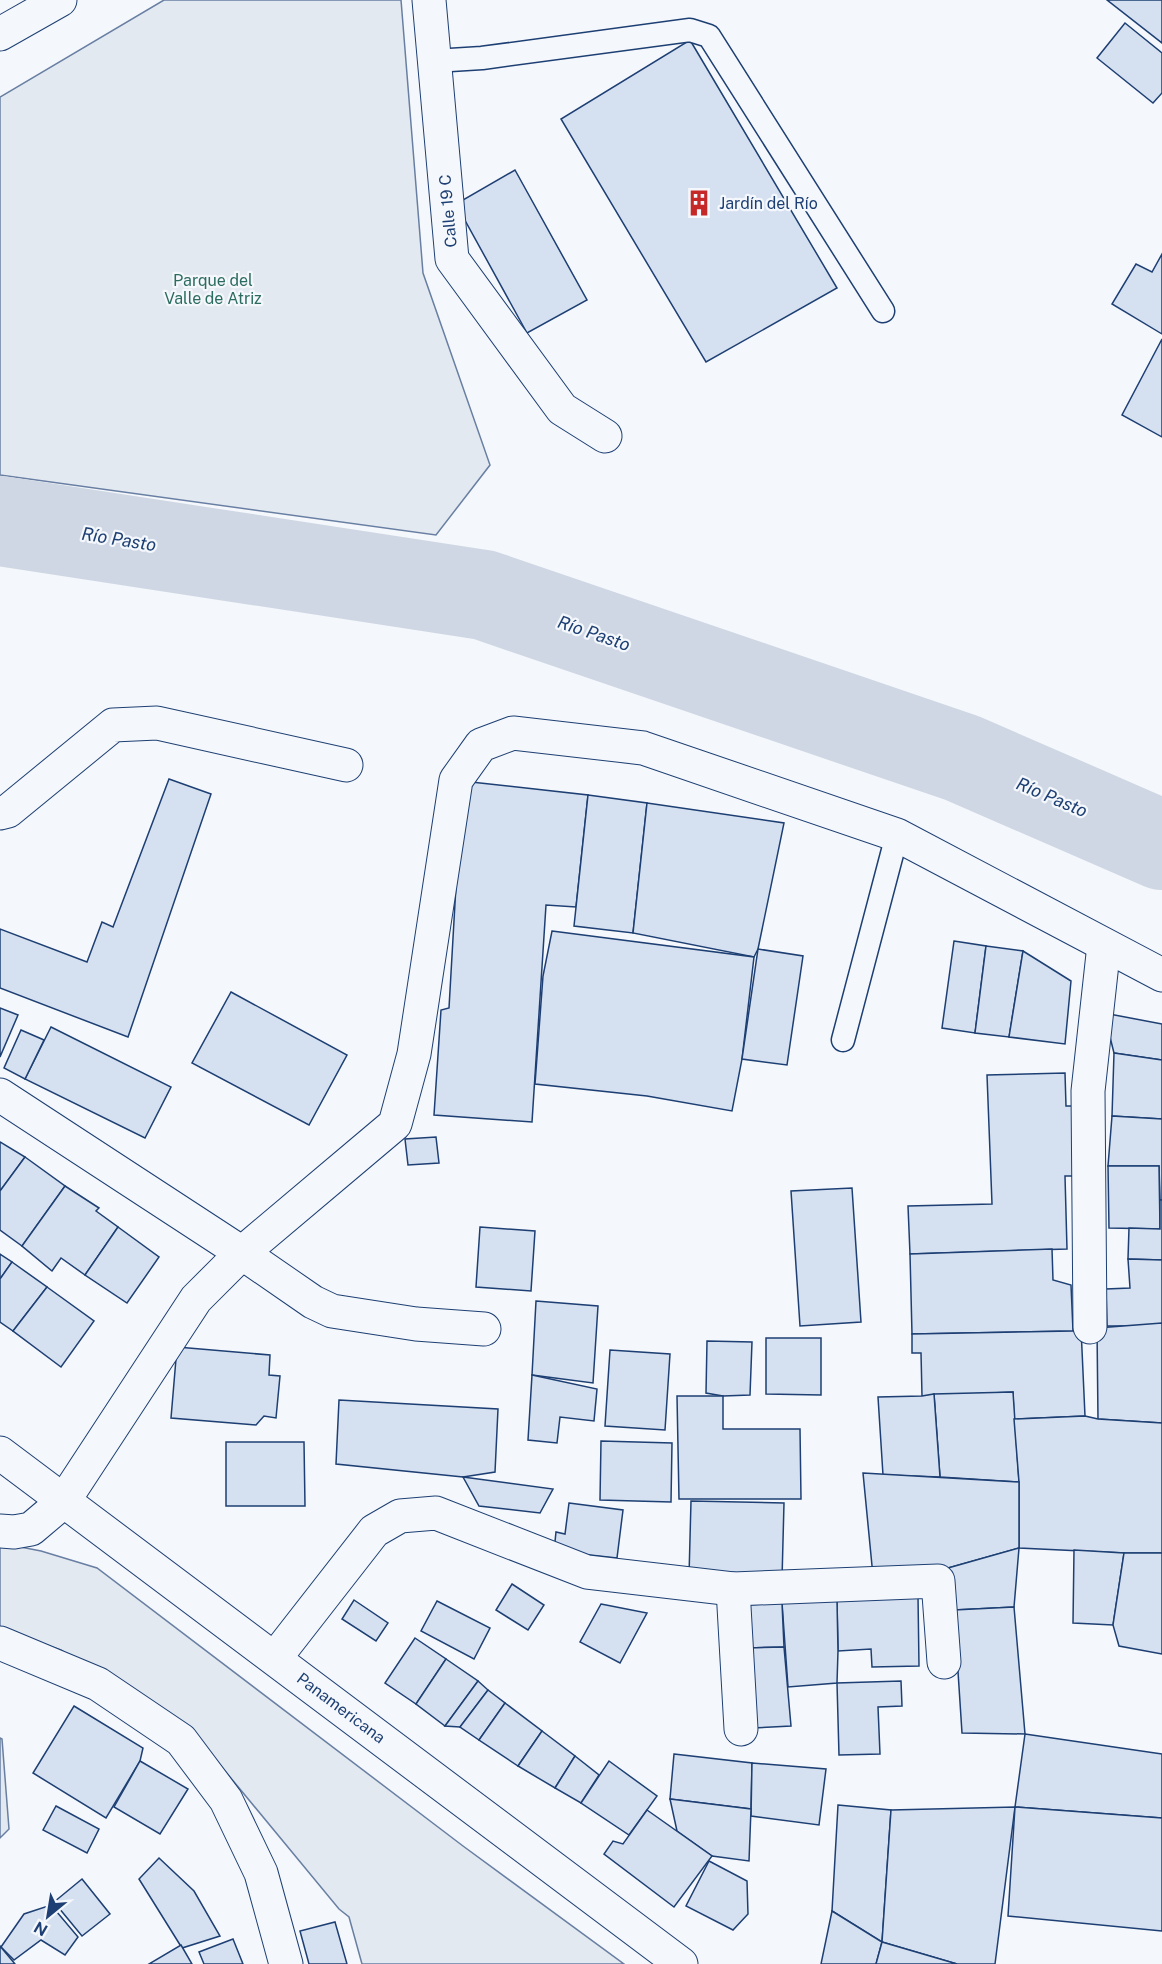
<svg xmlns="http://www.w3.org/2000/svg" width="1162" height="1964" font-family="'Public Sans',sans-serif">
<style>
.green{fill:#e3e9f0;stroke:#687fa3;stroke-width:1.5}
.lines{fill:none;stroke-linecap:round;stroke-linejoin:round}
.river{stroke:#cfd7e4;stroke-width:90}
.building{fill:#d5e0f0;stroke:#1d3f73;stroke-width:1.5}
.lane-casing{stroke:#1d3f73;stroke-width:25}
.street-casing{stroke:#1d3f73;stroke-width:35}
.primary-casing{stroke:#1d3f73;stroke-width:35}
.lane{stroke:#f4f7fb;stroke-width:22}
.street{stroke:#f4f7fb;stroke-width:33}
.primary{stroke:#f4f7fb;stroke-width:33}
.labels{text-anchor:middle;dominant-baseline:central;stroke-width:4.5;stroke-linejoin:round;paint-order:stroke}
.poi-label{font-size:16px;fill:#1d3f73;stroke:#f4f7fb;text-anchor:start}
.street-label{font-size:16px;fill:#1d3f73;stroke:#f4f7fb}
.park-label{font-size:16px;fill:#2c6c60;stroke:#f4f7fb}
.water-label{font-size:18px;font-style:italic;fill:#1d3f73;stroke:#f4f7fb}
</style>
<rect width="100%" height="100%" fill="#f4f7fb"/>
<g class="green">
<path d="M164,0H401L423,273L490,465L436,535L0,475V97Z"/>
<path d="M0,1543L41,1551L97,1568L463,1846L624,1964H362L349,1917L339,1909L216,1760L175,1729L61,1650L0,1629Z"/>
<path d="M0,1738L2,1739L9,1829L0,1838Z"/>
</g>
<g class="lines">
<path class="river" d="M0,521L484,595L962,758L1162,845"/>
</g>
<g class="building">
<path d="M1107,0H1162V43Z"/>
<path d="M1125,23L1162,53V93L1153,103L1097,58Z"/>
<path d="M690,40L837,288L706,362L561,119Z"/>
<path d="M515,170L587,300L527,333L456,204Z"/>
<path d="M1162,254V334L1112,304L1136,264L1152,272Z"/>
<path d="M1162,339V437L1122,415Z"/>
<path d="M169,779L211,794L128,1037L0,988V929L87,962L102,922L113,927Z"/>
<path d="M462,781L588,795L576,907L546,905L532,1122L434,1115L441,1010L449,1008Z"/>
<path d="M588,795L647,803L633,933L574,926Z"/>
<path d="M647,803L784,823L758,949L754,957L633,933Z"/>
<path d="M552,931L754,957L742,1059L732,1111L647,1096L535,1084L543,976Z"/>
<path d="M954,941L986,946L975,1033L942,1028Z"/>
<path d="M986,946L1023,951L1009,1037L975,1033Z"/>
<path d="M758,949L803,956L787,1065L742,1059Z"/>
<path d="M1023,951L1071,981L1065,1044L1009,1037Z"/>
<path d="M231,992L347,1055L309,1125L192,1063Z"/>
<path d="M0,1008L18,1015L0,1057Z"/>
<path d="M1104,1013L1162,1024V1060L1114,1053Z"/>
<path d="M51,1027L171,1087L145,1138L25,1079Z"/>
<path d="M21,1030L44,1040L25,1079L4,1068Z"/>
<path d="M1114,1053L1162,1060V1119L1112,1116Z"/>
<path d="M1065,1073L1066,1106H1078L1080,1176H1065L1067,1249L910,1254L908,1206L992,1204L987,1075Z"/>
<path d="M1112,1116L1162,1119V1200H1160L1159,1166H1108Z"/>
<path d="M436,1137L439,1163L408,1165L405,1139Z"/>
<path d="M0,1142L25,1157L0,1191Z"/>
<path d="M25,1157L65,1186L22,1246L0,1230V1191Z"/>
<path d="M1108,1166H1159L1160,1229L1109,1228Z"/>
<path d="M65,1186L99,1208L96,1211L118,1227L85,1275L61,1258L52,1271L22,1246Z"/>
<path d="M852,1188L861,1322L800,1326L791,1191Z"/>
<path d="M1160,1200H1162V1260L1128,1259L1129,1228L1160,1229Z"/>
<path d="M118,1227L159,1257L127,1303L85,1275Z"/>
<path d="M480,1227L535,1231L531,1291L476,1287Z"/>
<path d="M1052,1249L1053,1280L1071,1285L1073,1331L912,1334L910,1254Z"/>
<path d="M0,1254L12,1262L0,1279Z"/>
<path d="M1128,1259L1162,1260V1326H1107L1106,1289L1130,1288Z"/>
<path d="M12,1262L47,1287L13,1331L0,1322V1279Z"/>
<path d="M47,1287L94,1321L61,1367L13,1331Z"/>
<path d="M536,1301L598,1306L593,1383L532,1375Z"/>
<path d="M1162,1323V1423L1098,1419L1097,1328Z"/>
<path d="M1081,1328L1085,1416L1014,1419L1013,1392L922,1396L921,1353H912V1334L1073,1331Z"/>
<path d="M766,1338H821V1395L766,1394Z"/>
<path d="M707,1341L752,1342L750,1395L723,1396L706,1393Z"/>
<path d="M177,1347L270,1355L269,1375L280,1376L276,1418L264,1416L256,1425L171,1418Z"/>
<path d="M610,1350L670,1354L665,1430L605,1426Z"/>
<path d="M532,1375L597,1389L594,1421L560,1417L557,1443L528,1440Z"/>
<path d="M1013,1392L1019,1482L940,1477L934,1394Z"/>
<path d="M934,1394L940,1477L883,1475L878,1397L922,1396Z"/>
<path d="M677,1396H723V1429H800L801,1499H679Z"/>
<path d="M339,1400L498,1409L495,1472L463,1477L336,1464Z"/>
<path d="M1085,1416L1098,1419L1162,1423V1553H1124L1019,1548V1482L1014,1419Z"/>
<path d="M601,1441L672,1443L671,1502L600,1500Z"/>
<path d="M226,1442H304L305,1506H226Z"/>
<path d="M863,1473L1019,1482V1548L948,1568L873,1576Z"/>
<path d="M463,1477L553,1489L540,1513L479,1506Z"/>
<path d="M691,1501L784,1503L782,1579L689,1576Z"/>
<path d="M569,1503L623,1510L617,1558L554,1551L556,1532L565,1534Z"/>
<path d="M1019,1548L1014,1607L954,1610L948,1568Z"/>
<path d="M1074,1550L1124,1553L1113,1625L1073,1623Z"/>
<path d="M1124,1553H1162V1654L1119,1646L1113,1625Z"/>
<path d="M512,1584L544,1605L528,1630L496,1610Z"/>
<path d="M918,1596L919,1666L872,1667L871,1649L838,1651L837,1601Z"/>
<path d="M354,1600L388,1623L376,1641L342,1619Z"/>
<path d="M437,1601L490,1628L474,1659L421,1631Z"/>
<path d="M837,1601L838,1651L837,1683L788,1687L782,1603Z"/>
<path d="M782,1603L784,1647L748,1648L745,1605Z"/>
<path d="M601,1604L647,1613L620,1663L580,1642Z"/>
<path d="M1014,1607L1025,1734L962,1733L954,1610Z"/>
<path d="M415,1638L446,1659L416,1704L385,1683Z"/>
<path d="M784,1647L791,1726L752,1728L748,1648Z"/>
<path d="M446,1659L478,1681L445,1726L416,1704Z"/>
<path d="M478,1681L488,1690L460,1727L445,1726Z"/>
<path d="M901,1681L902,1706L878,1707L880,1754L839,1755L837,1683Z"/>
<path d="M488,1690L505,1703L479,1740L460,1727Z"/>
<path d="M505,1703L542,1731L518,1766L479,1740Z"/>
<path d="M74,1706L143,1748L140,1761L106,1818L33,1773Z"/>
<path d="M542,1731L575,1756L555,1788L518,1766Z"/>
<path d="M1025,1734L1162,1754V1818L1015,1807Z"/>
<path d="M674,1754L752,1763L751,1809L670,1799Z"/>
<path d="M575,1756L599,1775L581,1803L555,1788Z"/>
<path d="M140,1761L188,1789L160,1834L114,1807Z"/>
<path d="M609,1761L657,1796L629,1835L581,1803Z"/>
<path d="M752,1763L826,1769L819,1825L751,1816Z"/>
<path d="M670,1799L751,1809L749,1861L712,1856L677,1831Z"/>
<path d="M838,1805L891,1810L882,1942L832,1911Z"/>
<path d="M56,1806L99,1829L87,1853L43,1830Z"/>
<path d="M1015,1807L995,1964H957L882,1942L891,1810Z"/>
<path d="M1015,1807L1162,1818V1931L1008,1916Z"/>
<path d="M647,1810L712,1856L674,1907L604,1854L613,1841L623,1844Z"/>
<path d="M159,1858L194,1891L220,1936L182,1948L139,1879Z"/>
<path d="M709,1861L747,1881L748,1914L733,1930L686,1906Z"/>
<path d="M82,1879L110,1914L82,1936L54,1902Z"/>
<path d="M51,1905L78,1937L65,1955L41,1940L14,1960L1,1947L24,1914Z"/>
<path d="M832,1911L882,1942L876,1964H821Z"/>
<path d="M335,1922L347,1964H309L300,1931Z"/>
<path d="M233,1939L243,1964H204L199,1952Z"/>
<path d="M882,1942L957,1964H876Z"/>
<path d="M181,1945L192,1964H149Z"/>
<path d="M0,1946L15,1964H0Z"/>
</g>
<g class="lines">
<g class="lane-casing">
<g id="lane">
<path d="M434,61L482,58L690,30L709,36L883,311"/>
<path d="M843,1040L897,835"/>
</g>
</g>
<g class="street-casing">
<g id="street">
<path d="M429,0L452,259L562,409L605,436"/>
<path d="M0,34L60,0"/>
<path d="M0,813L8,811L113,725L157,723L346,765"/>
<path d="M0,1095L242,1253L313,1302L332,1311L416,1324L484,1329"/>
<path d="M1090,1327L1088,1091L1104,945"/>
<path d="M0,1531L14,1532L31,1529L63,1502L196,1299L242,1253L395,1124L414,1054L456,780L481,745L513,733L643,748L897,835L1162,975"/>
<path d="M733,1589L741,1729"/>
<path d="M0,1643L98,1684L181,1740L226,1800L261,1873L286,1964"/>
<path d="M275,1658L374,1531L400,1516L436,1513L587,1572L733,1589L938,1581L944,1662"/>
</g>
</g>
<g class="primary-casing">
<path id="primary" d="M0,1453L681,1964"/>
</g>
<use href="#lane" class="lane"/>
<use href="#street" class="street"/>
<use href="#primary" class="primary"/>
</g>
<defs>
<g id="building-bare" transform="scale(2.07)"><path d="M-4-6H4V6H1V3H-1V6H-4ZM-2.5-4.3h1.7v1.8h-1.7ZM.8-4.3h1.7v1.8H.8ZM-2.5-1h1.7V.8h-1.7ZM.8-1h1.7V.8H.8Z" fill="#c62828" stroke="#f4f7fb" stroke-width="2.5" paint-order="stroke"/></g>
</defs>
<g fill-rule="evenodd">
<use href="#building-bare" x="699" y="203"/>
</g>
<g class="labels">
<g class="poi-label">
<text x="719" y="203">Jardín del Río</text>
</g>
<g class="street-label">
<text transform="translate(448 211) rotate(-95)">Calle 19 C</text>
<text transform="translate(341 1708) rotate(37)">Panamericana</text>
</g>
<g class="park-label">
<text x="213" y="280">Parque del<tspan x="213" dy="18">Valle de Atriz</tspan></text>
</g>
<g class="water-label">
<text transform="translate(119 539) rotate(9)">Río Pasto</text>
<text transform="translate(594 633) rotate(19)">Río Pasto</text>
<text transform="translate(1052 797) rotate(23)">Río Pasto</text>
</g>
</g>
<g transform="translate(48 1916) rotate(210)" stroke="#f4f7fb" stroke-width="4.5" paint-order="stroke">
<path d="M0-4.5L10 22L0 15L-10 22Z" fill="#1d3f73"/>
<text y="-9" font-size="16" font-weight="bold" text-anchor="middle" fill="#1d3f73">N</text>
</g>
</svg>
